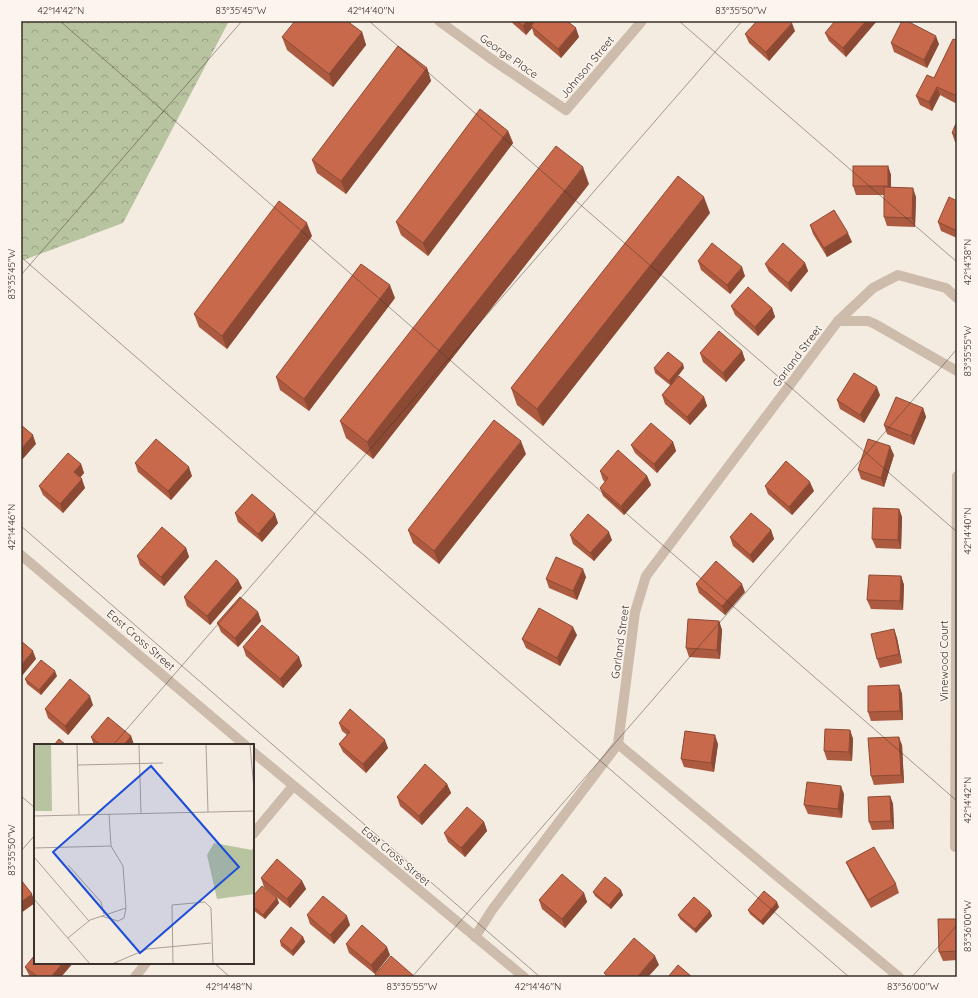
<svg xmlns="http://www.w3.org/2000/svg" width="978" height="998" font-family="Quicksand,sans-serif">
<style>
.forest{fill:url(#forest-crowns)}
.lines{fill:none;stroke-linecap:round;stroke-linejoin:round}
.service{stroke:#cdbbac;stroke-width:10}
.minor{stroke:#cdbbac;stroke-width:10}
.tertiary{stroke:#cdbbac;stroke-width:10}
.wall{fill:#ac5a40}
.shaded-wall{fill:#8c4a34}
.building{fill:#c8694b;stroke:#8c4a34}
.ticks{fill:none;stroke:#3b302b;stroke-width:1;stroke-opacity:0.45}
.labels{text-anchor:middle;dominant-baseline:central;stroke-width:3;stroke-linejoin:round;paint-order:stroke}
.street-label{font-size:11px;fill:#3b302b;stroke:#fbf5ee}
.inset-road{fill:none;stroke:#aaa098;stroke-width:1}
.view{fill:#1d4ed8;fill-opacity:0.15;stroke:#1d4ed8;stroke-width:2}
.inset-edge{fill:none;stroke:#3b302b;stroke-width:2}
.neatline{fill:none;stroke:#3b302b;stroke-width:1.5}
.ticks-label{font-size:10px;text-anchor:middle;fill:#3b302b}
</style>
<defs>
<pattern id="forest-crowns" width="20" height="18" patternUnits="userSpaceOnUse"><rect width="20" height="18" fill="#b8c4a0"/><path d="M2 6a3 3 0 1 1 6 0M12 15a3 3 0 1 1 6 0" fill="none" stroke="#97a083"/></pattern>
</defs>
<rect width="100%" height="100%" fill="#f4ebe1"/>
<path class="forest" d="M21,21H229L123,223L24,260L21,256Z"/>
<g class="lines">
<path class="service" d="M618,744L899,977"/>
<g class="minor">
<path d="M439,21L490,58L566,110L642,21"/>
<path d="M838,321L873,288L898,275L946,288L957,298"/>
<path d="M253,834L293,786"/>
<path d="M955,847L957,476"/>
<path d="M475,937L492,910L618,744L635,612L646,576L838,321H868L875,324L957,371"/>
<path d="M135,977L146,963"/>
</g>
<g class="tertiary">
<path d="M21,555L245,745"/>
<path d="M253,752L524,977"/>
</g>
</g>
<g class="wall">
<path d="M510,21H567L579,37L561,58L534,35L532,28L526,35Z"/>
<path d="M876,22L846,57L829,41L825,33Z"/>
<path d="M795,31L769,61L749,43L745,34Z"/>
<path d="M362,32L366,45L333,87L287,50L282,37Z"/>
<path d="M957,40V104L940,95L932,111L920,105L916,96L934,78Z"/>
<path d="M891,43L939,44L927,68L894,52Z"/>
<path d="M427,68L431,81L346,194L317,173L312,160Z"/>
<path d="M957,121V143L955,142L952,133Z"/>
<path d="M508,131L513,143L428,256L401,235L396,222Z"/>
<path d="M888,166L891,175V188L916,197L915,227L887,226L884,217V195H856L853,186Z"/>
<path d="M589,184L373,459L346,438L340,421Z"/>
<path d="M957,201V238L941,231L938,222Z"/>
<path d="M710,213L543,426L517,405L511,388Z"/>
<path d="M810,225L852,242L827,257L813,234Z"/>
<path d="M312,236L227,349L199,327L194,314Z"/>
<path d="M698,261L745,276L730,294L701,270Z"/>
<path d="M805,263L808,271L791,292L769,272L765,264Z"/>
<path d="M395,298L309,411L280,390L276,377Z"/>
<path d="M731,306L772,308L775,317L758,336L735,315Z"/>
<path d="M742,351L745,360L726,382L703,362L700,353Z"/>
<path d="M654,368H684L675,380L704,397L707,406L690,425L665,404L662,395L670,385L655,373Z"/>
<path d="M880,395L864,423L840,409L837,400Z"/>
<path d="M923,408L926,417L914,445L887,434L884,425Z"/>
<path d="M673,442L676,451L657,473L635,453L631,445Z"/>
<path d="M526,454L439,564L413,543L408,530Z"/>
<path d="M894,455L884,487L861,479L858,470Z"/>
<path d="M135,463L192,476L171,500L138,472Z"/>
<path d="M81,464L84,473L80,478L85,488L63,513L43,495L39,486Z"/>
<path d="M600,471L647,476L651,485L624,515L603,496L600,488L605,482L603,480Z"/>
<path d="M765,486L814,491L792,515L768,494Z"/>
<path d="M899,509L902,517L901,549L876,548L872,539Z"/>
<path d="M235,513L278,523L262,542L238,522Z"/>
<path d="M771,530L774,539L753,563L733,546L730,537Z"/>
<path d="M570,535L612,540L594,561L573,544Z"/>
<path d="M186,548L189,557L164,586L140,565L137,556Z"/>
<path d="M901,576L904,585L903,610L871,609L867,600Z"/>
<path d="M586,577L577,600L549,588L546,579Z"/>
<path d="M238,580L242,588L210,625L187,606L184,597Z"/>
<path d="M696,584L745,592L725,615L699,593Z"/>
<path d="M258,612L261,621L238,647L221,632L217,623Z"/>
<path d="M719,621L722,630L720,659L689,657L686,648Z"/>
<path d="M894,629L897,638L902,663L880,668L877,659Z"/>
<path d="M577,635L560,666L526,648L522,639Z"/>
<path d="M243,647L299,657L302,666L283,688L246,656Z"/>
<path d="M57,676L41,695L27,684L25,679Z"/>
<path d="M899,685L902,694L903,720L871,721L868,712Z"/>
<path d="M93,705L68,735L48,718L45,709Z"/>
<path d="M339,723L388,748L366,773L343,752L339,744L347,735L342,731Z"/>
<path d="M850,730L853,739L852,761L827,760L824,751Z"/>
<path d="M131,736L134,745H94L91,737Z"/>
<path d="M718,744L714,772L684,767L681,759Z"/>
<path d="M902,745L904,783L874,785L871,776Z"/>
<path d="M447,784L451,793L422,825L400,806L397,797Z"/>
<path d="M844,794L842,818L808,814L804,805Z"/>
<path d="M890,796L893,804L894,829L872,830L869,822Z"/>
<path d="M484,822L487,831L465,857L448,842L444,833Z"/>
<path d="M846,862L896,884L899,893L871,908L850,871Z"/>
<path d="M261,878L302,881L306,889L290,908L264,887Z"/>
<path d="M593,892L623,895L611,909L595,896Z"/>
<path d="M584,893L587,902L565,928L542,909L539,900Z"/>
<path d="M253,896L277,898L279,903L265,919L253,910Z"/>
<path d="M779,907L763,925L750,914L748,910Z"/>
<path d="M710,911L712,916L696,933L680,919L678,915Z"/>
<path d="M307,915L350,925L334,944L310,924Z"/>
<path d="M957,919V960L943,961L939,952Z"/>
<path d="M303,937L305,942L293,956L281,946L280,941Z"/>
<path d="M346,944L390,955L375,974L349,953Z"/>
<path d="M35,963H73L61,977H30L25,967Z"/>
</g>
<g class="shaded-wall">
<path d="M527,21H538L531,26L532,28L526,35L523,26Z"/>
<path d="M866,21H876V22L846,57L843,48Z"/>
<path d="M792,23L795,31L769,61L766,52Z"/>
<path d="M576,28L579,37L561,58L558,49Z"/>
<path d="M362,32L366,45L333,87L329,74Z"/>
<path d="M936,36L939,44L927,68L924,60Z"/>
<path d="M427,68L431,81L346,194L341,181Z"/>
<path d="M937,87L940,95L932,111L929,102Z"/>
<path d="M508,131L513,143L428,256L423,243Z"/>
<path d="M888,166L891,175V195L888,186Z"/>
<path d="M583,167L589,184L373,459L367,442Z"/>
<path d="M913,188L916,197L915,227L912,218Z"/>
<path d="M704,197L710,213L543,426L537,409Z"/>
<path d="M307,223L312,236L227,349L222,336Z"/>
<path d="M848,233L852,242L827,257L824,248Z"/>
<path d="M805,263L808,271L791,292L788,283Z"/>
<path d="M742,267L745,276L730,294L727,285Z"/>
<path d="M390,285L395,298L309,411L304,399Z"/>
<path d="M772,308L775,317L758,336L755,327Z"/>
<path d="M742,351L745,360L726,382L723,373Z"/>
<path d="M683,364L684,368L671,385L669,381Z"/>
<path d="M877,387L880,395L864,423L860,415Z"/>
<path d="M704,397L707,406L690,425L687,417Z"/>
<path d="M923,408L926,417L914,445L911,436Z"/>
<path d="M33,435L36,444L21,461V449Z"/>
<path d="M521,441L526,454L439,564L434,551Z"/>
<path d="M673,442L676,451L657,473L654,464Z"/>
<path d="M890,446L894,455L884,487L881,478Z"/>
<path d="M81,464L84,473L77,481L74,472Z"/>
<path d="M189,467L192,476L171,500L168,491Z"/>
<path d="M647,476L651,485L624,515L621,506Z"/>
<path d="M82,479L85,488L63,513L60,504Z"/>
<path d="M810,482L814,491L792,515L789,507Z"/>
<path d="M899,509L902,517L901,549L898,540Z"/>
<path d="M275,514L278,523L262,542L258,534Z"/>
<path d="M771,530L774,539L753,563L750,555Z"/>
<path d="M609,532L612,540L594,561L590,553Z"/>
<path d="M186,548L189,557L164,586L161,577Z"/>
<path d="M583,569L586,577L577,600L573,591Z"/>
<path d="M901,576L904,585L903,610L900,601Z"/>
<path d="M238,580L242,588L210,625L207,616Z"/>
<path d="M742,584L745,592L725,615L722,606Z"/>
<path d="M258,612L261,621L238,647L235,638Z"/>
<path d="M719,621L722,630L720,659L717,650Z"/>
<path d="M573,627L577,635L560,666L557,658Z"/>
<path d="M894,629L897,638L902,663L899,654Z"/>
<path d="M33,651L36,659L21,677V665Z"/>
<path d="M299,657L302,666L283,688L280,679Z"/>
<path d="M55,671L57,676L41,695L39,690Z"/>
<path d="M899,685L902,694L903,720L900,711Z"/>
<path d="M90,696L93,705L68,735L65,726Z"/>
<path d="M850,730L853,739L852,761L849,752Z"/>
<path d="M715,735L718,744L714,772L711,763Z"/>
<path d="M131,736L134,745H124Z"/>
<path d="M899,737L902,745L904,783L901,775Z"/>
<path d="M385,740L388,748L366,773L363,764Z"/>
<path d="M447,784L451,793L422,825L419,816Z"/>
<path d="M841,786L844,794L842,818L838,809Z"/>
<path d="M890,796L893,804L894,829L891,821Z"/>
<path d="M484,822L487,831L465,857L461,848Z"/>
<path d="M302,881L306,889L290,908L287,899Z"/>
<path d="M621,890L623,895L611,909L609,905Z"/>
<path d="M584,893L587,902L565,928L562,919Z"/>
<path d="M32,894L35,903L21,913V902Z"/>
<path d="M277,898L279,903L265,919L263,915Z"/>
<path d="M777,902L779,907L763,925L761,921Z"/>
<path d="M710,911L712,916L696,933L695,929Z"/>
<path d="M347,916L350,925L334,944L330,935Z"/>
<path d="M303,937L305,942L293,956L292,951Z"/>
<path d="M387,947L390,955L375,974L371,965Z"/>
<path d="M655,956L659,965L648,977H637Z"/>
<path d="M63,963H73L61,977H51Z"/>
</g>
<g class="building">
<path d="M295,21H347L362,32L329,74L282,37Z"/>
<path d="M517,21H527L523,26Z"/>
<path d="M535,21H567L576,28L558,49L531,26Z"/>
<path d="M757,21H790L792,23L766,52L745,34Z"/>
<path d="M835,21H866L843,48L825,33Z"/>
<path d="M902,21H907L936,36L924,60L891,43Z"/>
<path d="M953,39L957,40V96L937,87L929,102L916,96L927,75L934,78Z"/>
<path d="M398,46L427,68L341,181L312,160Z"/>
<path d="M480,109L508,131L423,243L396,222Z"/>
<path d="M957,121V136L952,133Z"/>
<path d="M556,146L583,167L367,442L340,421Z"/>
<rect x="853" y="166" width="35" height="20"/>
<path d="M678,176L704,197L537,409L511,388Z"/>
<path d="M884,187L913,188L912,218L884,217Z"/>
<path d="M949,197L957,201V231L938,222Z"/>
<path d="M279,201L307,223L222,336L194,314Z"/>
<path d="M834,210L848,233L824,248L810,225Z"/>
<path d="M712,243L742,267L727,285L698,261Z"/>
<path d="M783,243L805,263L788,283L765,264Z"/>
<path d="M361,264L390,285L304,399L276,377Z"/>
<path d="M748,287L772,308L755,327L731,306Z"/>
<path d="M719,331L742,351L723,373L700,353Z"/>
<path d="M668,352L683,364L669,381L654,368Z"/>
<path d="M854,373L877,387L860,415L837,400Z"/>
<path d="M679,376L704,397L687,417L662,395Z"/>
<path d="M896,397L923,408L911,436L884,425Z"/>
<path d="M494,420L521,441L434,551L408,530Z"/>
<path d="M651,423L673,442L654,464L631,445Z"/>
<path d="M21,425L33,435L21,449Z"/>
<path d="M156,439L189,467L168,491L135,463Z"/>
<path d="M868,439L890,446L881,478L858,470Z"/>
<path d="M618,450L647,476L621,506L600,488L608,478L600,471Z"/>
<path d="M68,453L81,464L74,472L82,479L60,504L39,486Z"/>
<path d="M786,461L810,482L789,507L765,486Z"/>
<path d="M252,494L275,514L258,534L235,513Z"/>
<path d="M873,508L899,509L898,540L872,539Z"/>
<path d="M751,513L771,530L750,555L730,537Z"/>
<path d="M588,514L609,532L590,553L570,535Z"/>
<path d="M162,527L186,548L161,577L137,556Z"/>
<path d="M556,557L583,569L573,591L546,579Z"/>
<path d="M216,560L238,580L207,616L184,597Z"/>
<path d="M716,561L742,584L722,606L696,584Z"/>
<path d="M869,575L901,576L900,601L867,600Z"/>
<path d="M240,597L258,612L235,638L217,623Z"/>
<path d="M539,608L573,627L557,658L522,639Z"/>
<path d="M688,619L719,621L717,650L686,648Z"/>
<path d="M262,625L299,657L280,679L243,647Z"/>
<path d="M894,629L899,654L877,659L871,634Z"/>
<path d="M21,641L33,651L21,665Z"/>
<path d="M41,660L55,671L39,690L25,679Z"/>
<path d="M70,679L90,696L65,726L45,709Z"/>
<path d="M899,685L900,711L868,712V686Z"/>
<path d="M350,709L385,740L363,764L339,744L350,732L339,723Z"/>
<path d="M108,717L131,736L124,745H101L91,737Z"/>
<path d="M825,729L850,730L849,752L824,751Z"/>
<path d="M685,731L715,735L711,763L681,759Z"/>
<path d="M899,737L901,775L871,776L868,738Z"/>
<path d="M59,739L66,745H54Z"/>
<path d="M425,764L447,784L419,816L397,797Z"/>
<path d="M807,782L841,786L838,809L804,805Z"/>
<path d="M890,796L891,821L869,822L868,797Z"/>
<path d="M467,807L484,822L461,848L444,833Z"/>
<path d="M874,847L896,884L868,900L846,862Z"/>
<path d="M277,859L302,881L287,899L261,878Z"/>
<path d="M562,874L584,893L562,919L539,900Z"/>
<path d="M605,877L621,890L609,905L593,892Z"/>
<path d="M21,880L32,894L21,902Z"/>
<path d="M262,886L277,898L263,915L253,906V896Z"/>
<path d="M764,891L777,902L761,921L748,910Z"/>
<path d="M323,896L347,916L330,935L307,915Z"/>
<path d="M694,897L710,911L695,929L678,915Z"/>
<path d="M938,919H957V951L939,952Z"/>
<path d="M362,925L387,947L371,965L346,944Z"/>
<path d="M291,927L303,937L292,951L280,941Z"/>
<path d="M634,938L655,956L637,977H608L604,973Z"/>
<path d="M35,955V963H63L51,977H38L25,967Z"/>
<path d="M391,956L415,977H378L375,975Z"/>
<path d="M678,965L692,977H668Z"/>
</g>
<path class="ticks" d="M60,21L957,801M369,21L957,532M679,21L957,262M21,257L849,977M21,275L242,21M21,526L540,977M113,745L742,21M21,796L35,808M21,851L35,835M214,963L230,977M412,977L957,349M912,977L957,925"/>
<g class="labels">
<g class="street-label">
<text transform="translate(509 56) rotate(35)">George Place</text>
<text transform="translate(587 67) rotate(-50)">Johnson Street</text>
<text transform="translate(797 356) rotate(-53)">Garland Street</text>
<text transform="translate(141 640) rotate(41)">East Cross Street</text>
<text transform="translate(620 642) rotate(-82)">Garland Street</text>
<text transform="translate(944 661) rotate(-90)">Vinewood Court</text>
<text transform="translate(396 856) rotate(40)">East Cross Street</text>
</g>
</g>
<g transform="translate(34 744)">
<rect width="220" height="220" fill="#f4ebe1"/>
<path d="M180,99L218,106L220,101V150L183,155L173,111Z" fill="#b8c4a0"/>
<path d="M0,0H17L18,67H0Z" fill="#b8c4a0"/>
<path class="inset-road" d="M43,0L45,71M105,0L107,69M172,0L174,68M216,0L220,46M44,21L129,19M0,72L220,67M0,104L77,102M0,113L55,177M34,121L67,158L70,170M0,155L56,220M67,172L84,177L90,174L92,164M34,194L56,176L92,164L89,122L77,102L75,70M78,220L113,205L177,199M139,220L138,161L171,158L177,164L179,220"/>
<path class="view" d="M117,22L205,123L106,209L19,108Z"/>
<rect width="220" height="220" class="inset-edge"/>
</g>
<rect width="978" height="998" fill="none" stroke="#fbf5ee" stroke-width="44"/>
<rect x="22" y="22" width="934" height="954" class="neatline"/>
<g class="ticks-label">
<text x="61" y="14">42°14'42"N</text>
<text x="241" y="14">83°35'45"W</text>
<text x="371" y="14">42°14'40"N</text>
<text x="741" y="14">83°35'50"W</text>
<text transform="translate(967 262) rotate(-90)" y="4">42°14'38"N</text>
<text transform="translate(11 274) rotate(-90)" y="4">83°35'45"W</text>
<text transform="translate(967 351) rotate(-90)" y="4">83°35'55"W</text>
<text transform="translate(11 527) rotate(-90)" y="4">42°14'46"N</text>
<text transform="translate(967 531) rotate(-90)" y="4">42°14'40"N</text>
<text transform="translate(967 800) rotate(-90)" y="4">42°14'42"N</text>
<text transform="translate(11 850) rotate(-90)" y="4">83°35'50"W</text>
<text transform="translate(967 926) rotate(-90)" y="4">83°36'00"W</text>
<text x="229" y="990">42°14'48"N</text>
<text x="412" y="990">83°35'55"W</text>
<text x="538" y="990">42°14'46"N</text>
<text x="913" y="990">83°36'00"W</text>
</g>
</svg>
